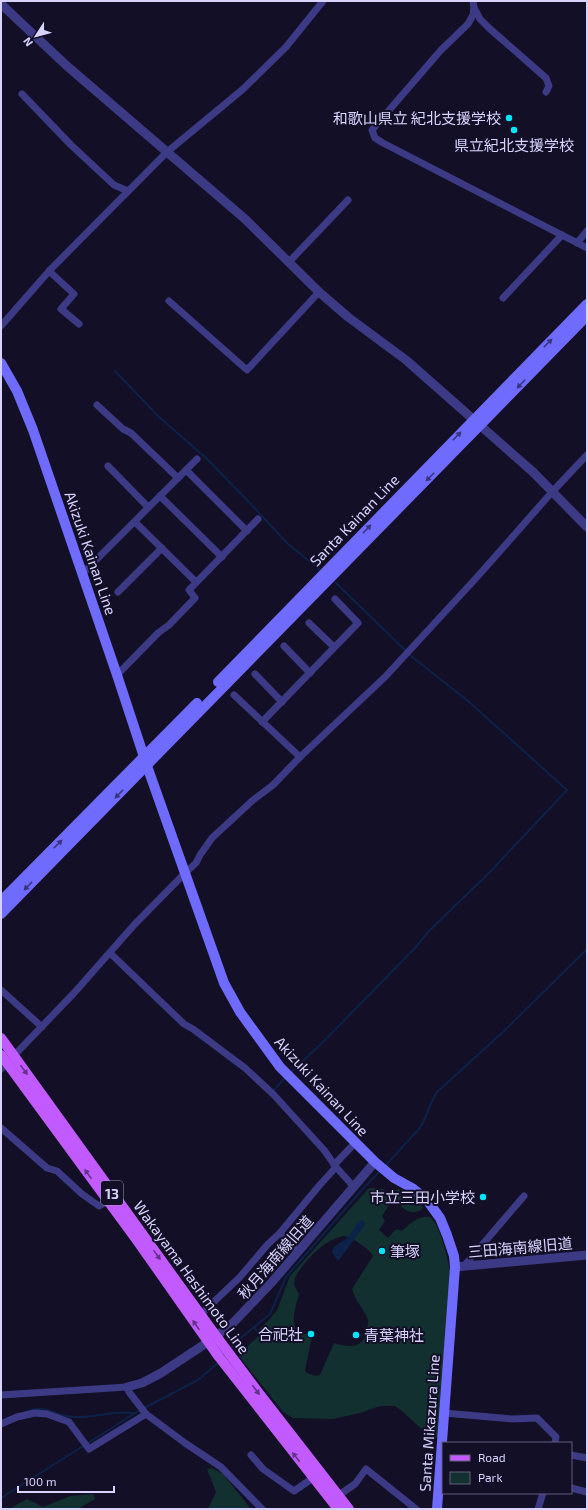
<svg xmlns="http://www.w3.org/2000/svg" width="588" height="1510" font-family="'Exo 2','Noto Sans JP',sans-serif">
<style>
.green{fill:#12302f;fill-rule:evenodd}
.water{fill:#0c2248}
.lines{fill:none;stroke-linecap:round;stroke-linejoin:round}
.stream{stroke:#0c2248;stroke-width:2}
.minor{stroke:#3d3a85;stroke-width:7}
.tertiary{stroke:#3d3a85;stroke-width:9}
.secondary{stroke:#6f6bff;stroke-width:10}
.primary{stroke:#c25bff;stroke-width:10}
.oneway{fill:#38347d}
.oneway2{fill:#623188}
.poi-dot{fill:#00e5ff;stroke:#130f26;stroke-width:1.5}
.labels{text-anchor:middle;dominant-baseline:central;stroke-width:4;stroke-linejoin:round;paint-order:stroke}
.shield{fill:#130f26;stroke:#9e99be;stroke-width:1}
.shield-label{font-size:14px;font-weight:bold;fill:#d9d4ff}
.poi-label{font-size:15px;fill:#d9d4ff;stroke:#130f26;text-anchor:end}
.street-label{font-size:15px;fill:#d9d4ff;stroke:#130f26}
</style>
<rect width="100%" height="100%" fill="#130f26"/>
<g class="green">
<path d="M371,1188L383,1189L386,1191L387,1202L389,1205L382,1216L385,1221L379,1230L388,1238L396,1229L402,1231C409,1224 419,1215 430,1217C441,1227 447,1256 450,1271L439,1437L433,1438L429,1436L402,1411L395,1406H380L360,1413L333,1419L293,1418L283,1412L239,1356L240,1353L261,1334L259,1329L268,1321L277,1310L290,1276L368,1189ZM343,1236C350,1236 370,1249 373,1256L352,1289C355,1301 365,1310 368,1320C369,1322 367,1326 367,1329C364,1349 350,1348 334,1343L320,1375L316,1376L307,1373L305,1370L312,1337C308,1334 301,1334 298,1331C289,1322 297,1304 299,1294C297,1290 294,1287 294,1283C295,1271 316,1250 325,1244C331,1240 337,1238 343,1236Z"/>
<path d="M398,1189C407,1192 421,1199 423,1208C411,1220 393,1204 396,1190Z"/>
<path d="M212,1468L223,1474L251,1509H208L216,1492L207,1469Z"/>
<path d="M93,1494L95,1499L78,1509H9L27,1499L43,1507L70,1496Z"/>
</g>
<path class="water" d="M362,1220L365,1222V1225L339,1260H337L332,1252C333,1243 343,1243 348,1237C353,1232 355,1223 362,1220Z"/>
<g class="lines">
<g class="stream">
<path d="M115,371L160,418L205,457L247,500L288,544L319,569"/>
<path d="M291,1072L323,1042L415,948L429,931L489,873L567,790L468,701L411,656L336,583"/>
<path d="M273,1091L285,1078"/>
<path d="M385,1166L419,1129C427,1118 429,1104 437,1092L504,1031L587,949"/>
<path d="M254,1327L261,1336"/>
<path d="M230,1349L237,1341L270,1314L286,1277L361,1191L380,1171"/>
<path d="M144,1408L198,1380L218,1363"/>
<path d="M25,1412C48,1403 54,1417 75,1417C95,1418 114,1410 133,1413"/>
<path d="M1,1498L140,1410"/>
</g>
<g class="minor">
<path d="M473,1L474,8L480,19L489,28L546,78L549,86L546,92"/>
<path d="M474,8L473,15L468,24L441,50L372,130L375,138L383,143L587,248"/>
<path d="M22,94L71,145L114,185L128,191"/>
<path d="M577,243L587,231"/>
<path d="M289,262L348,200"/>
<path d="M49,271L74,294L61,309L79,324"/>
<path d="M503,298L562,235"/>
<path d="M169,301L247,370L319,292"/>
<path d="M1,326L50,270L167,152L242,90L286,47L323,1"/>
<path d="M97,405L123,429L131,433L178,478"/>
<path d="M108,466L148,507"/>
<path d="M186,470L247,531"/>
<path d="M160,496L222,557"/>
<path d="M135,522L196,582"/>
<path d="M82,574L197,459"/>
<path d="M118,592L162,548"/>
<path d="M309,623L334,647"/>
<path d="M284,646L310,673"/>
<path d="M255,674L282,702"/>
<path d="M117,675L158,633L169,625L195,598L189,590L258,519"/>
<path d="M234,695L300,757"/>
<path d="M262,722L358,623L335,599"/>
<path d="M110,953L184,1024L193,1029L245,1068L273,1094L324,1150L336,1167L354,1187"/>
<path d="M1,990L42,1027"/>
<path d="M1,1069L74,993L134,925L185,873L196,863L200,855L212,838L253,800L273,785L300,757L385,677L478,576L552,492L587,455"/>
<path d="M1,1128L47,1168L57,1171L82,1194L99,1206L111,1199"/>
<path d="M334,1165L355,1143"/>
<path d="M280,1233L298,1252"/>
<path d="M464,1266L524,1196"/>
<path d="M200,1315L240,1277L268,1244L280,1233L318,1187L336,1167"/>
<path d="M1,1395L127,1387L129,1392L146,1414L185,1443L221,1467L262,1509"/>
<path d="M444,1413L512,1419L537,1418L556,1437L555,1443"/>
<path d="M1,1424L17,1417L35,1413L47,1414L69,1422L89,1449L146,1414"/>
<path d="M251,1455L263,1469L294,1491L313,1478"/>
<path d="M571,1455L587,1458"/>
<path d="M571,1488L587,1492"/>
<path d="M339,1495L355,1484L366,1469L416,1509"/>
<path d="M538,1509L543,1493"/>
</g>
<g class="tertiary">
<path d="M1,4L67,66L245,219L319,292L348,317L406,360L533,472L587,527"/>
<path d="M455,1267L587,1255"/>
<path d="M127,1387L142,1383L161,1373L208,1342L232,1324L272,1282L375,1162"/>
</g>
<g class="secondary">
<path d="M1,363L17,391L33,430L117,675L147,766L224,983L240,1012L280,1067L375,1162L394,1178L412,1188L427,1200L440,1218L447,1235L454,1256L455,1267L437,1509"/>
<path d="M218,682L587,304"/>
<path d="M1,901L197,703"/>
<path d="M1,914L587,316"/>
</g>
<g class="primary">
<path d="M1,1038L216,1336L258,1392L349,1509"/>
<path d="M1,1055L136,1239L219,1357L338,1509"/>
</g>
</g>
<defs><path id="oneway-solid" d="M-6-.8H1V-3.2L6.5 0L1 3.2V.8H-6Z"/></defs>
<g class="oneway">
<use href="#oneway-solid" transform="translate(548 343) rotate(-45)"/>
<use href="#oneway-solid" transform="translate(521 384) rotate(134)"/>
<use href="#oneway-solid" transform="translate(457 436) rotate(-46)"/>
<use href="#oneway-solid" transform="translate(430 477) rotate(135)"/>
<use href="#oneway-solid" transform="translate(367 529) rotate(-46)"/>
<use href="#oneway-solid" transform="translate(119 794) rotate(134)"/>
<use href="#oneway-solid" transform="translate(58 844) rotate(-45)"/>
<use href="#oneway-solid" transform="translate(28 886) rotate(134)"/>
</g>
<g class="oneway2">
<use href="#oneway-solid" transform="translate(24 1070) rotate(54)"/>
<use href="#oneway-solid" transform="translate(88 1174) rotate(-126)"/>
<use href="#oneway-solid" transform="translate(157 1255) rotate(54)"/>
<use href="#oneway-solid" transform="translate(196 1325) rotate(-125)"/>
<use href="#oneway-solid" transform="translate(256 1390) rotate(53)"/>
<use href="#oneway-solid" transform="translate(296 1457) rotate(-128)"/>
</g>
<g class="poi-dot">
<circle cx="509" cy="118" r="4"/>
<circle cx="514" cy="130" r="4"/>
<circle cx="483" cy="1197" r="4"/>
<circle cx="382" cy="1251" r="4"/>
<circle cx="311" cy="1334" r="4"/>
<circle cx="356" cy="1335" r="4"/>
</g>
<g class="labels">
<rect class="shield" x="101" y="1181" width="22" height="24" rx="3"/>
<g class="shield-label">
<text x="112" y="1193">13</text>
</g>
<g class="poi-label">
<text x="501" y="118">和歌山県立 紀北支援学校</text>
<text x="514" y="145" text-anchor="middle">県立紀北支援学校</text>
<text x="475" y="1197">市立三田小学校</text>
<text x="390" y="1251" text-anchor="start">筆塚</text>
<text x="303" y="1334">合祀社</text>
<text x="364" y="1335" text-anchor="start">青葉神社</text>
</g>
<g class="street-label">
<text transform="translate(354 520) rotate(-46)">Santa Kainan Line</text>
<text transform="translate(91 553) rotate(71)">Akizuki Kainan Line</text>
<text transform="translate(322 1086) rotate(47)">Akizuki Kainan Line</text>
<text transform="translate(520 1247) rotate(-5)">三田海南線旧道</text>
<text transform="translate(275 1257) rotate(-49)">秋月海南線旧道</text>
<text transform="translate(192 1277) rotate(54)">Wakayama Hashimoto Line</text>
<text transform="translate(429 1423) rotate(-86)">Santa Mikazura Line</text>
</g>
</g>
<rect width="588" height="1510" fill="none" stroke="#d9d4ff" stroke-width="4"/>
<rect x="442" y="1442" width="130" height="52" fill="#130f26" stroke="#625e7d"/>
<rect x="450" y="1455" width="20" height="6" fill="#c25bff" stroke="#625e7d"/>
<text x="478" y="1462" font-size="12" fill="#d9d4ff">Road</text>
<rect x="450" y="1472" width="20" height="12" fill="#12302f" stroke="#625e7d"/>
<text x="478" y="1482" font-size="12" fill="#d9d4ff">Park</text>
<g transform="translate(36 36) rotate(234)" stroke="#130f26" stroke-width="3" paint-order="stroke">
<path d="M0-3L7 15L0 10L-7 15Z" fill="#d9d4ff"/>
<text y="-6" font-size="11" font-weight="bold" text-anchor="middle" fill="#d9d4ff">N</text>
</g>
<path d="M18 1486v6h96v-6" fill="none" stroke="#d9d4ff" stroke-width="2"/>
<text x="24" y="1486" font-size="12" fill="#d9d4ff" stroke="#130f26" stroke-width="3" paint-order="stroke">100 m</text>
</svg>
